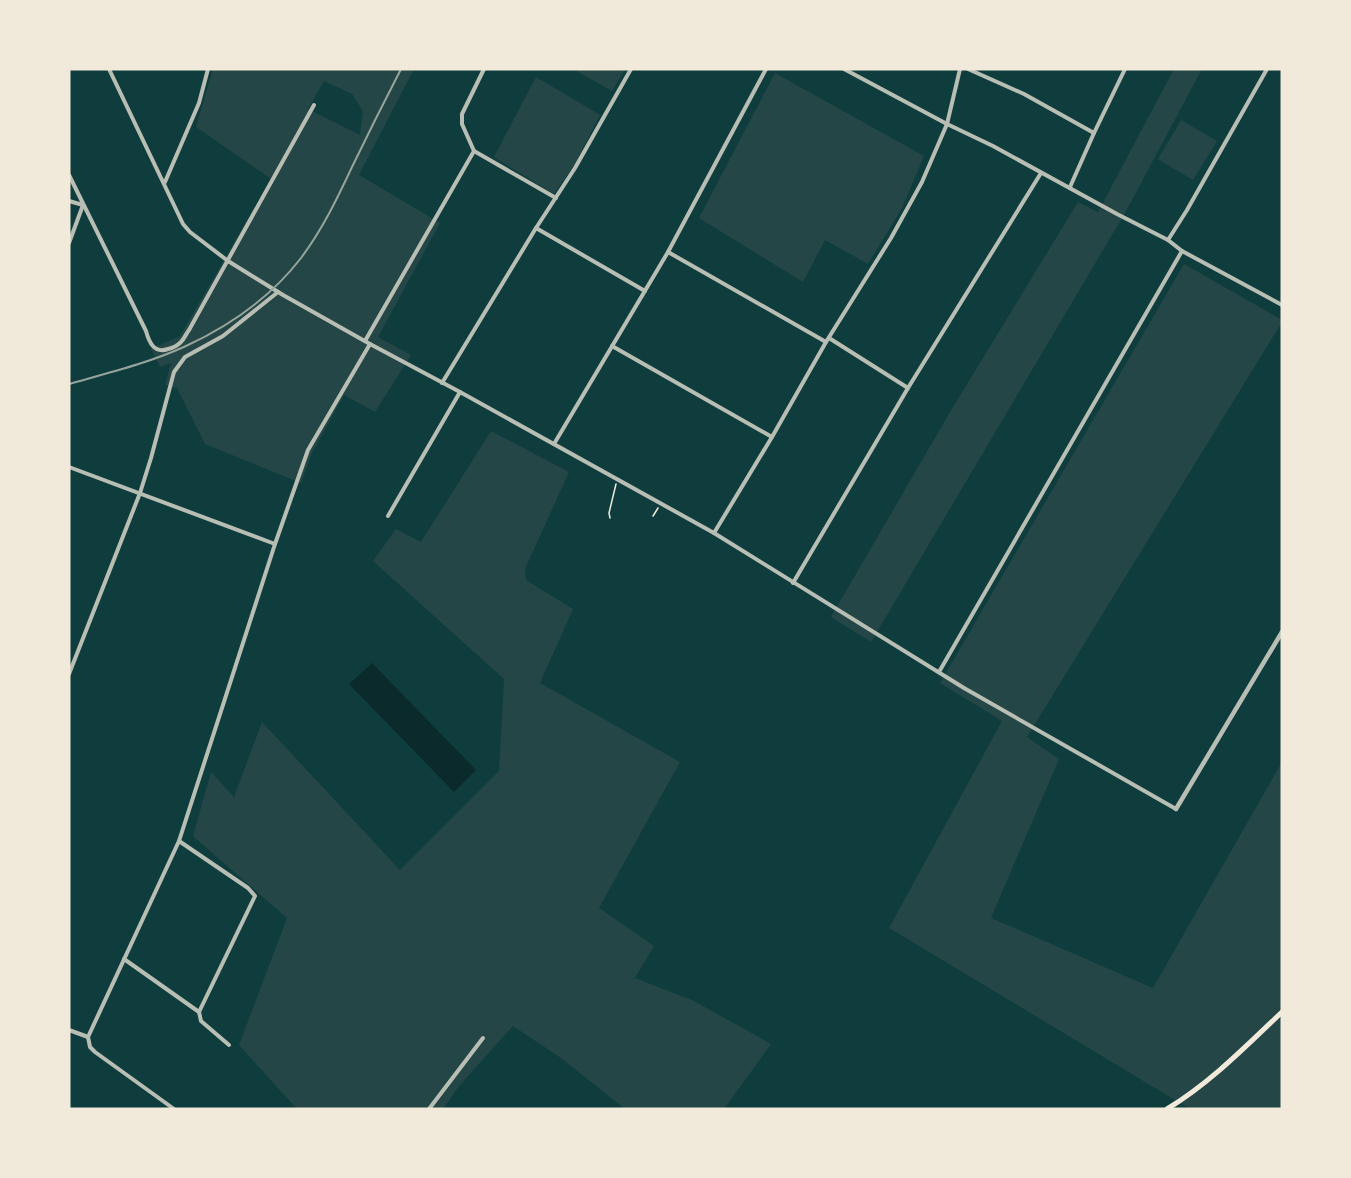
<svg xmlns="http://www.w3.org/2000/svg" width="1351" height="1178" font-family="'Alegreya Sans',sans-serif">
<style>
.green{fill:#244646;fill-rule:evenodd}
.water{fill:#0a2a2b}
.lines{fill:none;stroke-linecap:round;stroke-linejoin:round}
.path{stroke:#f1e9da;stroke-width:1.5}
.minor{stroke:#b8beb3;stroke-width:4}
.tertiary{stroke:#b8beb3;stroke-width:4.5}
.secondary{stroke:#f1e9da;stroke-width:5}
.rail{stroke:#97a49c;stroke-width:2}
</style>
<rect width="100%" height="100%" fill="#0f3d3e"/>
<g class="green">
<path d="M213,69H414L359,175L440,223L378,337L411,355L375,412L344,395L312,453L301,483L205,444L177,388L165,385L171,363L160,367L151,349L180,336L271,179L196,127ZM324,81L352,94L363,111L360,135L308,109Z"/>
<path d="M573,69H625L612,91Z"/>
<path d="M1174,69H1202L1125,213L871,642L831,617L950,412L1078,202L1098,212Z"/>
<path d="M775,73L924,156L902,208L868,264L825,240L803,282L699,218Z"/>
<path d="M536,77L600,115L574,165L554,194L494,157Z"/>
<path d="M1181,120L1217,141L1193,180L1158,159Z"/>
<path d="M1184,264L1282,320V322L1027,737L1059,759L991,918L1153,988L1282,762V1109H1190L889,928L1002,721L940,683Z"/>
<path d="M491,431L569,472L525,569L526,580L573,609L540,683L680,762L599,908L654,946L635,978L694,1001L771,1044L724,1109H625L561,1058L513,1026L459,1086L443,1109H297L239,1045L287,918L193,836L211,772L234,797L262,722L400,870L499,771L504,679L373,561L396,529L421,542Z"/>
</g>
<path class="water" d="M372,663L476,770L454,792L349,684Z"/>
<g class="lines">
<g class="path">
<path d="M653,516L658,508"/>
<path d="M610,518L609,513L616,484"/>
</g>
<g class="minor">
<path d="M109,69L183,224L190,232L228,261L283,295L370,344L460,392L714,533L964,688L1176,809"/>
<path d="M844,69L947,124L993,146L1117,214L1168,240L1182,251L1282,305"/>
<path d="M968,69L1024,94L1094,133"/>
<path d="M474,151L556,198"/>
<path d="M69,175L146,331C149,342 154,354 168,349C173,348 177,346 181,342C184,339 186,334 189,330L314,105"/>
<path d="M165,182L199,103L208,69"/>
<path d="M1070,187L1094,133L1125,69"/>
<path d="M69,201L83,205L69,243"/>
<path d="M536,228L645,291"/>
<path d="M1168,240L1187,210L1267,69"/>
<path d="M668,252L826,342"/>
<path d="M829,338L908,388"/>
<path d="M365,341L474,151L462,124V114L484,69"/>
<path d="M612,346L772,437"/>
<path d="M442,383L536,228L575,168L631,69"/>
<path d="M554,444L668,252L766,69"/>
<path d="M69,467L275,544"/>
<path d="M388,516L460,392"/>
<path d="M714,533L772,437L826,342L891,238L922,182L947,124L960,69"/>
<path d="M793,583L908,388L1041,173"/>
<path d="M939,672L1182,251"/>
<path d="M69,674L140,493L151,458L174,372L185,357L223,336L278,292"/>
<path d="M124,959L199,1012L255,896L248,888L179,841"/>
<path d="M199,1012L201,1021L229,1045"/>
<path d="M69,1030L88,1037"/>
<path d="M88,1037L179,841L275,544L308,450L370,344"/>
<path d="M88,1037L90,1047L95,1052L174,1109"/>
<path d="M429,1109L483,1038"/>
</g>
<path class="tertiary" d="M1176,809L1282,632"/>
<path class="secondary" d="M1167,1109C1210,1083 1245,1047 1282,1012"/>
<path class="rail" d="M69,384C108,373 149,363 186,346C229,326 271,297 301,258C322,230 337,199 352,167C368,134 384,102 401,69"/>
</g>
<rect width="1351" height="1178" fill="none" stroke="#f1e9da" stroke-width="141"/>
</svg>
